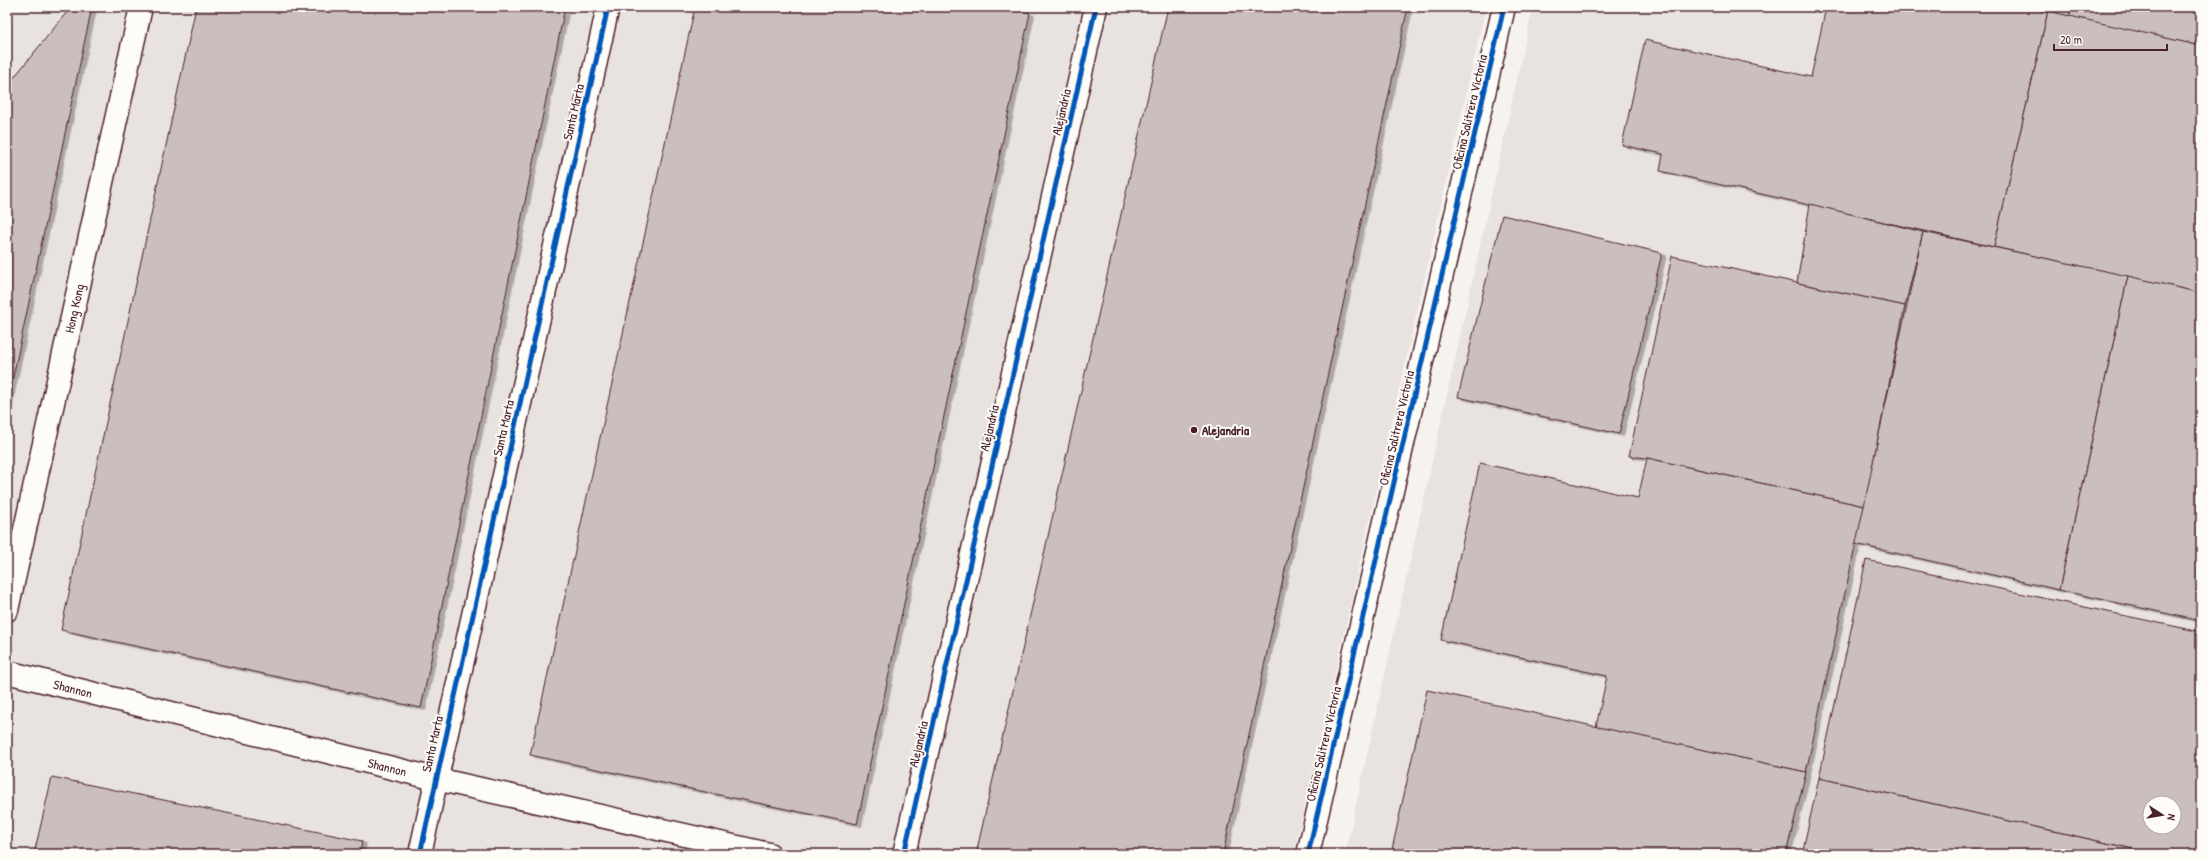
<svg xmlns="http://www.w3.org/2000/svg" width="2208" height="861" font-family="'Patrick Hand',sans-serif">
<style>
.built{fill:#e9e3e0;fill-rule:evenodd}
.building{fill:#cbbfbe;stroke:#4a1f2b;fill-rule:evenodd;filter:url(#shadow)}
.lines{fill:none;stroke-linecap:round;stroke-linejoin:round}
.minor-casing{stroke:#4a1f2b;stroke-width:25}
.minor{stroke:#fdfcf7;stroke-width:22}
.cycleway-casing{stroke:#fdfcf7;stroke-width:8}
.cycleway{stroke:#0057b8;stroke-width:5}
.poi-dot{fill:#4a1f2b;stroke:#fdfcf7;stroke-width:1.5}
.labels{text-anchor:middle;dominant-baseline:central;stroke-width:4;stroke-linejoin:round;paint-order:stroke}
.street-label{font-size:13px;fill:#4a1f2b;stroke:#fdfcf7}
.poi-label{font-size:13px;font-weight:bold;fill:#4a1f2b;stroke:#fdfcf7;text-anchor:start}
</style>
<defs>
<filter id="shadow"><feDropShadow dx="4.5" dy="2.5" stdDeviation="0" flood-color="#0004"/></filter>
</defs>
<rect width="100%" height="100%" fill="#f6f3ef"/>
<filter id="ink" filterUnits="userSpaceOnUse"><feTurbulence type="fractalNoise" baseFrequency=".025" numOctaves="2"/><feDisplacementMap in="SourceGraphic" scale="8" xChannelSelector="R" yChannelSelector="G"/><feConvolveMatrix kernelMatrix="1 2 1 2 8 2 1 2 1" color-interpolation-filters="sRGB"/></filter>
<g filter="url(#ink)">
<g class="built">
<path d="M7,7H1486L1294,854H7Z"/>
<path d="M1533,7H2201V854H1345ZM2150,803H2174V827H2150Z"/>
</g>
<g class="building">
<path d="M71,7H92L7,405V86Z"/>
<path d="M196,7H565L421,708L61,630Z"/>
<path d="M695,7H1005L1030,13L857,824L530,755Z"/>
<path d="M1168,7H1408L1223,854H976Z"/>
<path d="M1826,7H2027L2048,11L1994,247L1660,171L1663,154L1622,145L1645,40L1811,77Z"/>
<path d="M2027,7H2071L2069,18Z"/>
<path d="M2071,7H2201V46L2069,18Z"/>
<path d="M2048,11L2201,46V293L1994,247Z"/>
<path d="M1810,204L1923,232L1905,306L1797,283Z"/>
<path d="M1502,215L1662,253L1619,434L1458,397Z"/>
<path d="M1923,232L2128,276L2059,590L1855,544Z"/>
<path d="M1672,256L1905,306L1864,506L1647,458L1629,456Z"/>
<path d="M2128,276L2201,293V621L2059,590Z"/>
<path d="M1647,458L1864,506L1806,772L1596,727L1607,676L1441,640L1480,463L1638,498Z"/>
<path d="M1866,560L2201,632V854H2155L1819,778ZM2150,803H2174V827H2150Z"/>
<path d="M1427,690L1806,772L1786,854H1391Z"/>
<path d="M52,777L362,841L360,854H34Z"/>
<path d="M1819,778L2155,854H1802Z"/>
<path d="M466,850L481,854H465Z"/>
</g>
<g class="lines">
<g class="minor-casing">
<g id="minor">
<path id="s1" d="M7,610L141,7"/>
<path id="s2" d="M7,672L436,779L769,854"/>
<path d="M420,854L608,7"/>
<path d="M904,854L1096,7"/>
<path d="M1308,854L1504,7"/>
</g>
</g>
<use href="#minor" class="minor"/>
<g class="cycleway-casing">
<g id="cycleway">
<path d="M420,854L608,7"/>
<path d="M904,854L1096,7"/>
<path d="M1308,854L1504,7"/>
</g>
</g>
<use href="#cycleway" class="cycleway"/>
</g>
</g>
<circle class="poi-dot" cx="1194" cy="430" r="4"/>
<g class="labels">
<g class="street-label">
<text transform="translate(573 112) rotate(-77)">Santa Marta</text>
<text transform="translate(1061 112) rotate(-77)">Alejandría</text>
<text transform="translate(1469 112) rotate(-77)">Oficina Salitrera Victoria</text>
<text stroke="none"><textPath href="#s1" startOffset="309">Hong Kong</textPath></text>
<text transform="translate(503 428) rotate(-77)">Santa Marta</text>
<text transform="translate(989 428) rotate(-77)">Alejandría</text>
<text transform="translate(1396 428) rotate(-77)">Oficina Salitrera Victoria</text>
<text stroke="none"><textPath href="#s2" startOffset="68">Shannon</textPath></text>
<text transform="translate(432 744) rotate(-77)">Santa Marta</text>
<text transform="translate(918 744) rotate(-77)">Alejandría</text>
<text transform="translate(1323 744) rotate(-77)">Oficina Salitrera Victoria</text>
<text stroke="none"><textPath href="#s2" startOffset="392">Shannon</textPath></text>
</g>
<g class="poi-label">
<text x="1202" y="430">Alejandria</text>
</g>
</g>
<rect width="2208" height="861" fill="none" stroke="#fdfcf7" stroke-width="24"/>
<rect x="12" y="12" width="2184" height="837" fill="none" stroke="#4a1f2b" stroke-width="1.5" filter="url(#ink)"/>
<g transform="translate(2162 815) rotate(102)"><circle r="19" fill="#fdfcf7" stroke="#b5a4a5"/>
<path d="M0-3L7 15L0 10L-7 15Z" fill="#4a1f2b"/>
<text y="-6" font-size="11" font-weight="bold" text-anchor="middle" fill="#4a1f2b">N</text>
</g>
<path d="M2054 44v6h113v-6" fill="none" stroke="#4a1f2b" stroke-width="2"/>
<text x="2060" y="44" font-size="12" fill="#4a1f2b" stroke="#fdfcf7" stroke-width="3" paint-order="stroke">20 m</text>
</svg>
